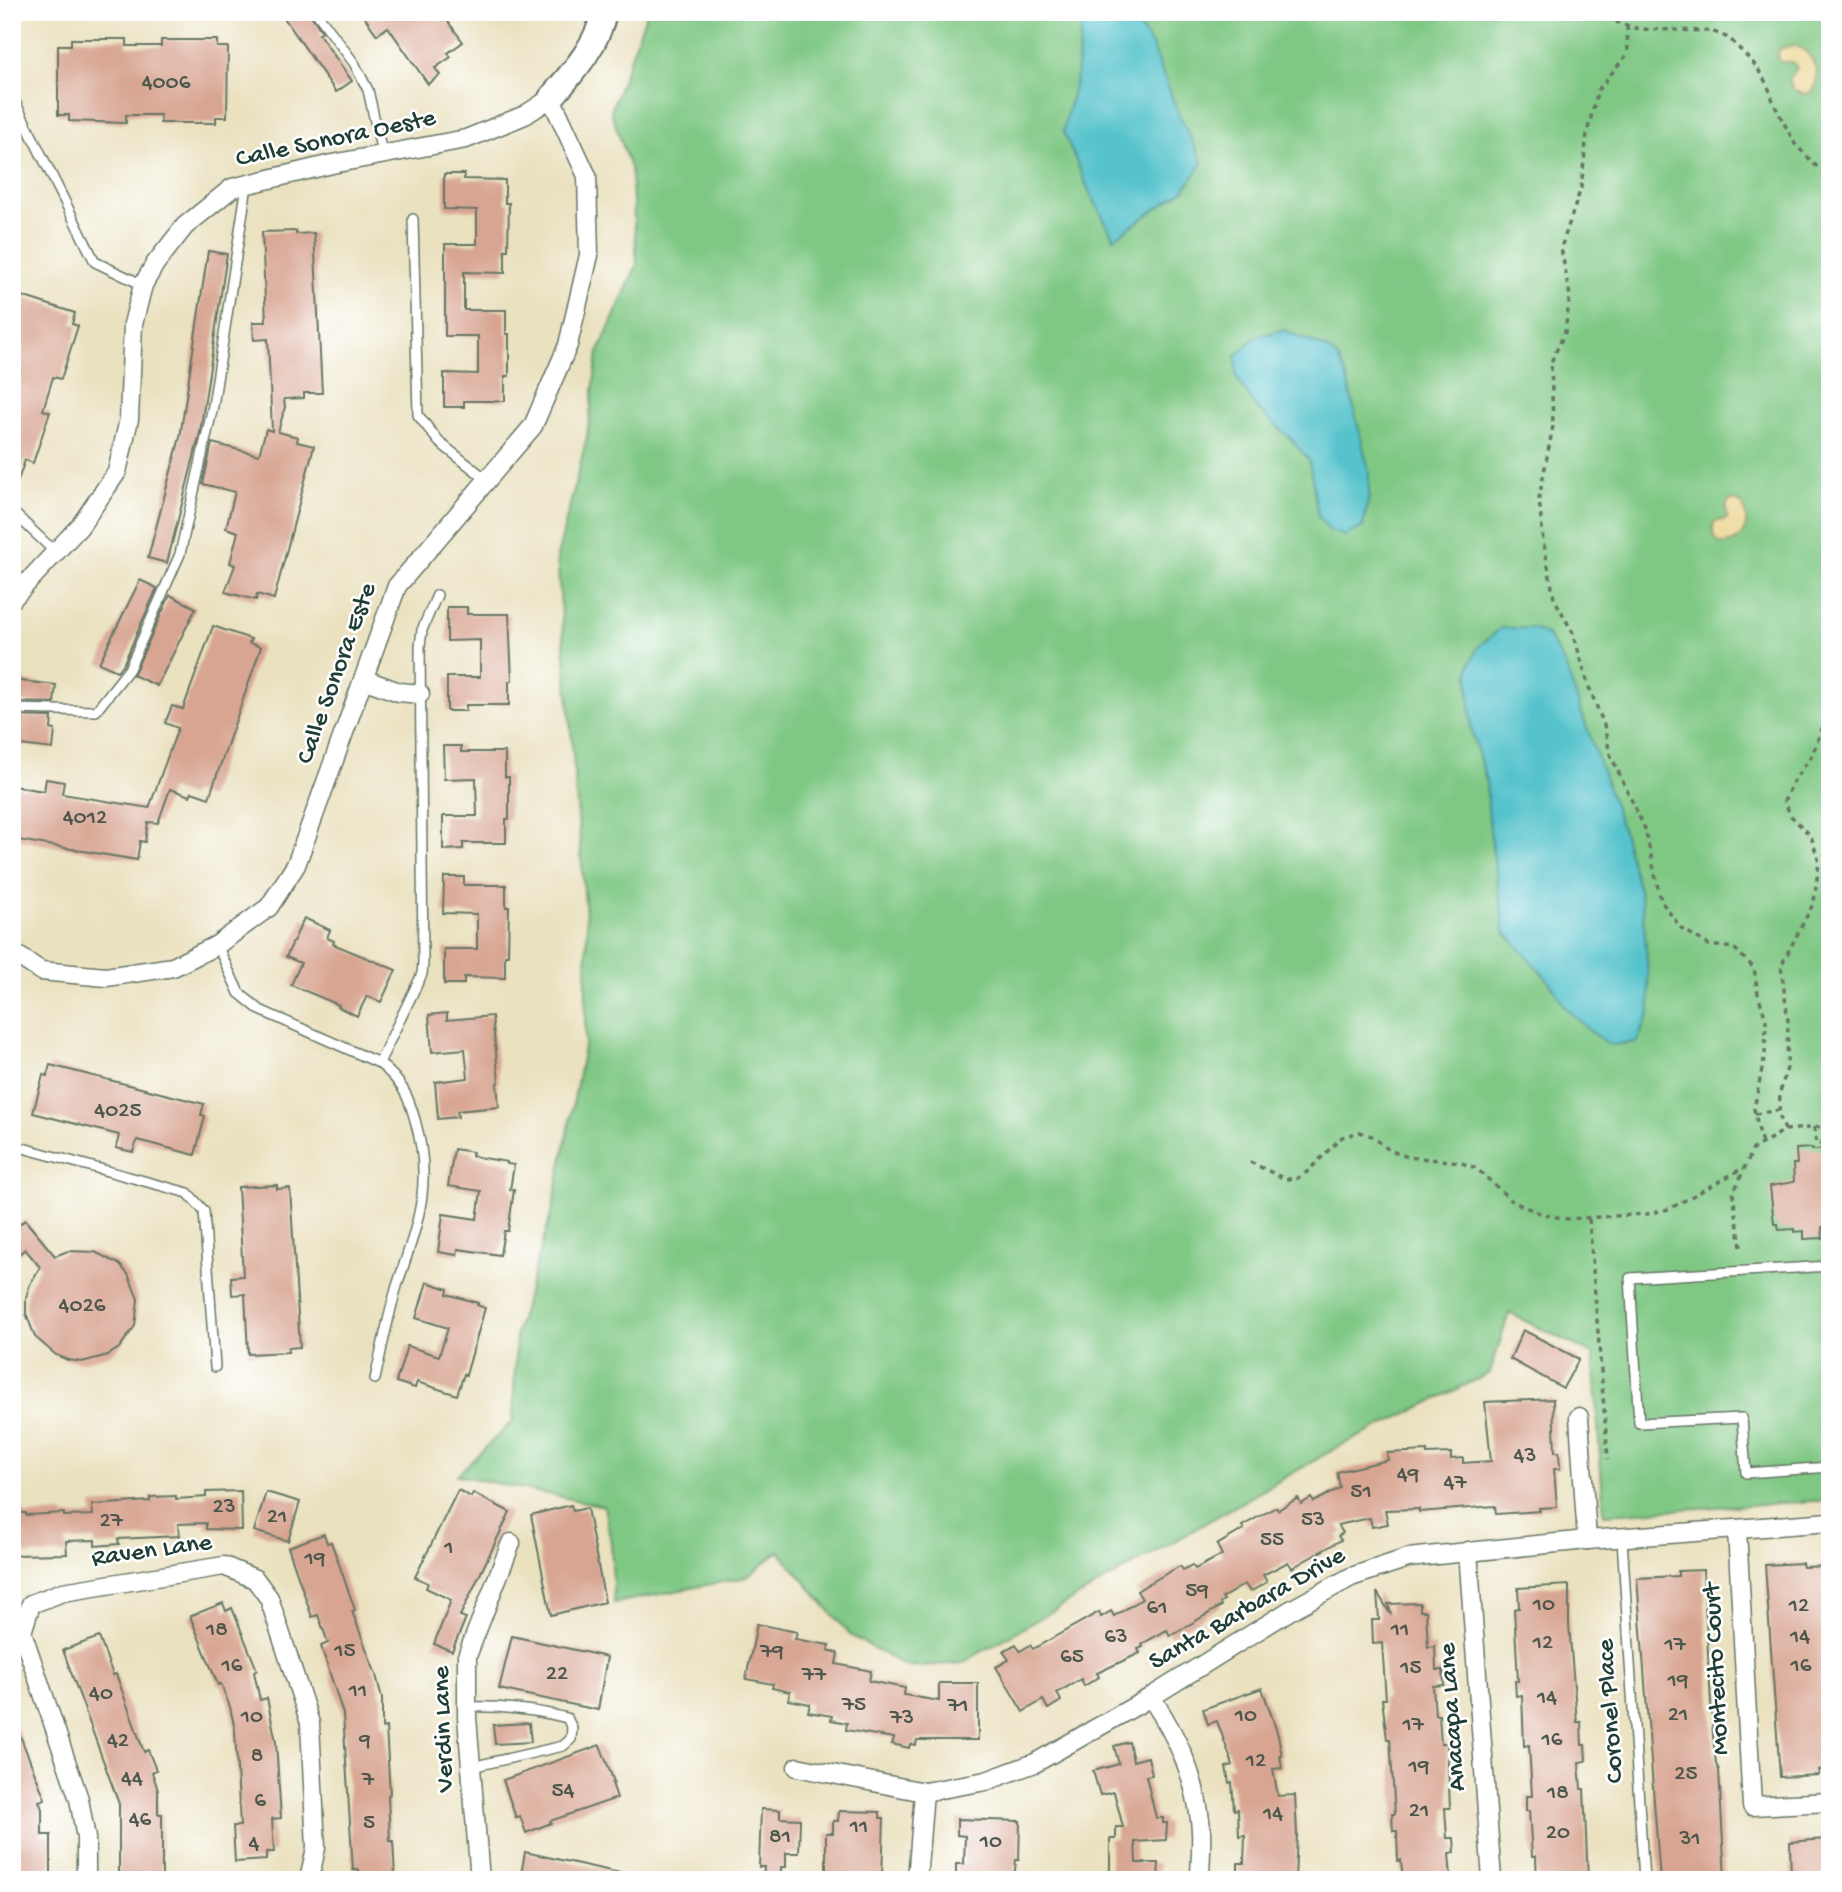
<svg xmlns="http://www.w3.org/2000/svg" width="1842" height="1892" font-family="'Gochi Hand',sans-serif">
<style>
.green{fill:#7fc884;stroke:#4f825c;stroke-width:2}
.sand{fill:#eeda9e;stroke:#868c69;stroke-width:2}
.water{fill:#56c3cc;stroke:#3a8080;stroke-width:2}
.building{fill:#d8a592}
.lines{fill:none;stroke-linecap:round;stroke-linejoin:round}
.lane-casing{stroke:#667665;stroke-width:12}
.street-casing{stroke:#667665;stroke-width:21}
.secondary-casing{stroke:#667665;stroke-width:28}
.path{stroke:#667665;stroke-width:3.5;stroke-dasharray:5 5;stroke-linecap:butt}
.lane{stroke:#fff;stroke-width:9}
.street{stroke:#fff;stroke-width:18}
.secondary{stroke:#fff;stroke-width:24}
.labels{text-anchor:middle;dominant-baseline:central;stroke-width:5;stroke-linejoin:round;paint-order:stroke}
.number-label{font-size:23px;fill:#4d574c}
.street-label{font-size:26px;fill:#1f3d34;stroke:#fff}
</style>
<rect width="100%" height="100%" fill="#fff"/>
<filter id="ink" filterUnits="userSpaceOnUse"><feTurbulence type="fractalNoise" baseFrequency=".0143" numOctaves="2"/><feDisplacementMap in="SourceGraphic" scale="14" xChannelSelector="R" yChannelSelector="G"/><feConvolveMatrix kernelMatrix="1 2 1 2 8 2 1 2 1" color-interpolation-filters="sRGB"/></filter>
<filter id="wash" filterUnits="userSpaceOnUse"><feTurbulence type="fractalNoise" baseFrequency=".00686" numOctaves="4" result="noise"/><feDisplacementMap in="SourceGraphic" scale="28" xChannelSelector="R" yChannelSelector="G"/><feGaussianBlur stdDeviation="1.57" result="paint"/><feColorMatrix in="noise" values="0 0 0 0 0 0 0 0 0 0 0 0 0 0 0 0 0 1.4 0 .05"/><feComposite in="paint" operator="in"/></filter>
<g filter="url(#wash)">
<rect width="100%" height="100%" fill="#eae1bf"/>
<path class="green" d="M647,12H1830V1500L1604,1514L1593,1354L1509,1313L1490,1373L1338,1447L962,1663L907,1667L850,1635L779,1551L747,1577L614,1603L611,1543L604,1506L457,1475L513,1421L516,1333L553,1208L585,1042L587,929L557,557L587,437L598,353L637,265L631,171L611,111Z"/>
<g class="sand">
<path d="M1793,45C1813,49 1826,81 1808,94C1796,93 1792,90 1789,79L1797,68C1794,60 1788,62 1781,62L1778,57L1779,49Z"/>
<path d="M1734,500C1742,502 1743,504 1745,511C1755,546 1705,558 1714,522L1727,519L1726,507L1729,501Z"/>
</g>
<g class="water">
<path d="M1080,12H1129L1152,45L1179,115L1203,163L1184,190L1114,238L1090,193L1063,131L1076,78L1082,22Z"/>
<path d="M1283,330L1326,348L1337,357L1346,374L1369,472V497L1363,527L1345,536L1330,531L1318,516L1309,460L1291,439L1255,407L1236,376V356L1257,336Z"/>
<path d="M1501,628H1533L1548,636L1565,665L1622,828L1642,901L1647,959L1650,1012L1637,1042L1610,1045L1590,1031L1565,1007L1549,981L1504,931L1490,830L1486,781L1471,727L1469,688V666L1479,646Z"/>
</g>
<g id="blocks">
<g class="building">
<path d="M280,12H309L322,32L319,34L352,81L336,92Z"/>
<path d="M361,12H441L463,42L448,53L451,57L435,68L440,75L428,84L388,27L377,35Z"/>
<path d="M71,39H127V46H161V40H217V47H228L227,117H216V123H160V115H126V123L69,121V115H58V45H71Z"/>
<path d="M444,174H464V179L505,180V203H509L508,250H505V273L464,272V310H506V334H509V376H505V401H464V407H444V373L478,374V336H445V244H477V210L444,209Z"/>
<path d="M296,231V234L314,233L322,393H304V398L284,399L285,407L278,432L298,437L297,442L314,446L274,599L257,594L256,600L225,592L235,565L230,563L238,532L226,528L235,492L203,484L212,443L259,455L266,429L272,431L268,339L254,340L253,322H266L262,232Z"/>
<path d="M208,251L227,254L200,433L167,563L148,558L180,437Z"/>
<path d="M12,293L75,313L72,324L78,326L61,379L53,377L43,410L50,412L33,463L25,460L15,489H12Z"/>
<path d="M140,580L157,588L123,665L117,671L99,663Z"/>
<path d="M170,595L196,608L157,686L133,675Z"/>
<path d="M447,607H467V614H509L512,681H509V705H466V711H447V677H480V640L447,641Z"/>
<path d="M213,626L251,639L249,643L261,647L209,798L192,792L190,796L170,789L158,823L148,822L145,842L140,841L137,860L12,839V786L44,791L46,779L64,782L62,794L149,808L178,728L165,723L172,706L183,709Z"/>
<path d="M12,680L56,685L54,703L12,702Z"/>
<path d="M12,716L52,717L51,729L55,730L53,749L12,744Z"/>
<path d="M443,746H461V752H505V777H509V819H506V843H463V849L443,850V816H477L476,778L444,779Z"/>
<path d="M444,877H464V885H506V907H509L508,955H505V978L464,977V984H444V949H477V914L443,913Z"/>
<path d="M304,918L330,930L327,938L334,941L333,944L396,970L381,1002L367,996L357,1016L338,1007L339,1005L291,985L301,963L286,957Z"/>
<path d="M447,1013V1020L492,1016L499,1082L497,1083L499,1107L457,1111L458,1117L438,1119L435,1082L468,1078L465,1049L432,1052L429,1015Z"/>
<path d="M50,1065L204,1104L201,1115L205,1116L195,1155L137,1140L133,1152L116,1148L119,1135L33,1113L43,1075L47,1076Z"/>
<path d="M1812,1148V1150L1830,1149V1226L1822,1227L1823,1238L1804,1239V1231L1794,1232V1229L1779,1230L1778,1224H1774L1770,1186L1794,1182L1793,1164H1797L1796,1149Z"/>
<path d="M454,1149L473,1152L472,1156L507,1162V1164L514,1165L510,1190H514L508,1231H504L500,1255L458,1249L457,1255L438,1252L443,1214L477,1219L481,1191L448,1186Z"/>
<path d="M277,1185V1189L290,1188L300,1347L288,1348V1352L248,1354L245,1294L232,1295L231,1277L243,1276L238,1187Z"/>
<path d="M25,1220L55,1256L68,1251L95,1252L119,1264L128,1274L138,1299L135,1326L119,1348L108,1355L82,1362L68,1360L56,1355L35,1337L26,1313V1299L29,1286L40,1267L25,1249L19,1254L12,1246V1230Z"/>
<path d="M427,1282L448,1289L447,1294L478,1303L477,1305L485,1308L466,1375L464,1374L457,1395L417,1382L415,1388L396,1382L407,1346L439,1356L448,1328L416,1318Z"/>
<path d="M1523,1330L1579,1359L1563,1388L1510,1359Z"/>
<path d="M1553,1399L1555,1452H1559L1560,1469H1554L1557,1507L1539,1508L1540,1511L1496,1514L1495,1506L1419,1512V1509L1385,1510L1388,1524L1372,1527L1370,1518L1338,1525L1343,1533L1338,1536L1341,1540L1292,1568L1288,1562L1263,1575L1267,1582L1250,1592L1245,1584L1222,1598L1224,1600L1220,1603L1221,1606L1170,1636L1167,1630L1142,1644L1143,1647L1138,1649L1140,1653L1097,1673L1099,1677L1084,1686L1081,1679L1057,1693L1061,1701L1048,1709L1043,1700L1023,1712L996,1667L1009,1660L1003,1651L1016,1644L1020,1651L1030,1645L1033,1649L1099,1612L1101,1617L1111,1611L1114,1616L1142,1599L1137,1591L1148,1584L1180,1566L1183,1570L1192,1565L1195,1569L1222,1555L1217,1545L1244,1529L1242,1526L1276,1507L1278,1510L1298,1498L1301,1504L1311,1498L1314,1502L1340,1488L1337,1472L1388,1460L1387,1453L1427,1451V1454L1451,1453V1459L1463,1458V1463L1491,1461L1485,1402Z"/>
<path d="M458,1490L471,1497L473,1493L510,1512L460,1616L466,1618L452,1651L434,1644L451,1600L426,1588L428,1583L415,1577Z"/>
<path d="M241,1491L242,1530L206,1529V1523L178,1524L179,1536L118,1539L119,1544L95,1546V1540L66,1541L67,1554L12,1555V1513H26V1515L64,1513V1516L93,1515L92,1505L150,1501V1497L176,1496V1499L206,1497V1492Z"/>
<path d="M266,1492L300,1502L288,1541L254,1531Z"/>
<path d="M571,1505L573,1511L587,1508L605,1602L551,1615L531,1515Z"/>
<path d="M324,1534L327,1543L331,1542L339,1564L355,1610L352,1611L376,1675L382,1698V1728L386,1727L390,1794L388,1795L390,1841H393L395,1876L359,1878V1870H353L343,1714L321,1646L328,1643L318,1615L312,1617L288,1547Z"/>
<path d="M1802,1563L1803,1567L1830,1566V1769L1819,1770V1775L1780,1777L1765,1565Z"/>
<path d="M1703,1570L1713,1736L1716,1764L1719,1770L1725,1880H1660L1637,1578L1678,1576V1571Z"/>
<path d="M1569,1585V1625L1577,1722H1581L1582,1745H1585L1586,1761L1579,1762L1581,1789H1584L1588,1880H1537L1536,1856H1532L1529,1811H1526V1796H1532L1529,1745L1524,1746L1522,1695L1516,1696L1515,1681H1518L1514,1609L1519,1608L1518,1588Z"/>
<path d="M1377,1592L1391,1615L1388,1604L1420,1603V1611H1426L1428,1647L1435,1646L1436,1670H1443L1444,1685L1433,1686L1435,1715H1439L1441,1743H1447L1450,1808H1445L1447,1838H1454L1455,1852L1449,1853L1451,1878L1403,1880L1401,1860L1398,1861L1397,1831H1393L1392,1814H1395L1390,1739H1387L1382,1699H1386L1382,1643L1373,1644L1372,1620H1379Z"/>
<path d="M223,1603L226,1611L232,1608L257,1670L254,1672L260,1700L267,1698L276,1742L281,1818L272,1819L274,1852H266V1860L235,1862L233,1826H240L235,1730L230,1707L221,1684L218,1685L190,1616Z"/>
<path d="M757,1624L797,1632L795,1639L829,1645L828,1650L838,1653L836,1664L871,1671L869,1681L905,1688L904,1695L939,1701V1683H978V1740H917L916,1745L910,1744L909,1748L892,1744L894,1738L846,1730L847,1723L831,1720L832,1716L808,1712L810,1704L789,1700L790,1692L772,1688L773,1684L746,1679Z"/>
<path d="M512,1636L607,1657L598,1710L499,1689Z"/>
<path d="M99,1637L113,1675L116,1674L144,1752L148,1750L156,1770L152,1772L158,1790V1814H162V1880H126V1873H119V1804L63,1650Z"/>
<path d="M1262,1688L1278,1735L1282,1756H1280L1282,1768L1273,1769L1278,1796L1295,1795L1297,1834L1295,1880H1238V1863H1244L1245,1835L1239,1836L1238,1809L1234,1810L1232,1782L1229,1783L1226,1767L1233,1765L1217,1721L1208,1724L1203,1709Z"/>
<path d="M12,1715L45,1799L39,1801L42,1809V1835H51V1880H12Z"/>
<path d="M529,1723L531,1742L495,1744L493,1725Z"/>
<path d="M1129,1742L1133,1761L1148,1757L1152,1775L1146,1776L1156,1818H1163V1823H1167L1166,1840L1135,1842L1136,1863H1159L1158,1880H1110V1839H1116V1827H1123L1114,1792L1100,1795L1093,1771L1119,1764L1114,1746Z"/>
<path d="M600,1745L614,1782L612,1783L617,1798L550,1821L551,1823L526,1833L520,1816L516,1818L503,1780Z"/>
<path d="M761,1809L780,1810V1818L800,1819L799,1853H786V1867H781V1880H763L764,1867H759Z"/>
<path d="M839,1811L880,1812V1818H884L882,1878L826,1880V1833H833V1821H838Z"/>
<path d="M957,1819L1020,1821L1019,1860H1016L1014,1880H956V1864H964L965,1836L957,1835Z"/>
<path d="M1825,1839L1826,1843H1830V1880H1791L1790,1842Z"/>
<path d="M525,1852L620,1873L619,1880H520Z"/>
</g>
</g>
</g>
<g filter="url(#ink)">
<use href="#blocks" fill-opacity="0" stroke="#667665" stroke-width="2"/>
<g class="lines">
<g class="lane-casing">
<g id="lane">
<path d="M316,12L354,63L368,90L382,153"/>
<path d="M12,96L95,262L143,285"/>
<path d="M413,219L418,415L439,442L486,479"/>
<path d="M12,511L55,552"/>
<path d="M12,709L96,711L129,669L180,554L213,406L247,185"/>
<path d="M217,945L239,993L260,1010L379,1063C401,1081 408,1094 415,1120C434,1186 417,1224 397,1286C388,1316 382,1348 375,1379"/>
<path d="M379,1063L422,974L423,963L420,646L422,630L437,595"/>
<path d="M12,1145L188,1193L204,1211L215,1367"/>
<path d="M1830,1266L1630,1278L1639,1423L1742,1418L1746,1473L1830,1467"/>
<path d="M1622,1539L1644,1880"/>
<path d="M467,1707C502,1706 533,1709 567,1718L572,1728L571,1739L563,1746L471,1767"/>
</g>
</g>
<g class="street-casing">
<g id="street">
<path d="M12,599L80,526L117,472L129,419L133,324L143,285L155,264L185,226L232,188L332,164L466,139L525,115L551,98L587,176L589,255L568,345L533,426L397,586L296,865L269,907L217,945L173,967L106,977L41,971L12,952"/>
<path d="M363,679L399,692L420,694"/>
<path d="M1579,1417L1587,1540"/>
<path d="M1737,1530L1752,1806L1830,1802"/>
<path d="M1468,1551L1492,1880"/>
<path d="M1151,1697C1177,1737 1194,1772 1200,1820C1203,1839 1200,1861 1200,1880"/>
<path d="M797,1767L924,1792L986,1781L1035,1763L1151,1697L1289,1611L1351,1577L1408,1558L1587,1540L1830,1522"/>
<path d="M86,1880V1838L79,1799L22,1632L31,1604L63,1592L224,1566L255,1579L269,1598L310,1723L316,1848L309,1880"/>
<path d="M480,1880L467,1717V1656L511,1543"/>
<path d="M917,1880L924,1792"/>
</g>
</g>
<g class="secondary-casing">
<path id="secondary" d="M551,98C572,73 598,45 604,12"/>
</g>
<g class="path">
<path d="M1610,12L1618,23L1639,29L1711,31L1729,38L1756,66L1768,86L1774,104L1795,144L1815,165L1830,173"/>
<path d="M1627,26L1628,53L1598,90L1587,133L1581,188L1561,248L1570,296L1565,332L1551,362L1553,426L1539,498L1543,540L1554,598L1573,633L1589,687L1604,725L1610,754L1645,829L1661,901L1681,928L1709,945L1734,948L1754,968L1758,994L1766,1020L1765,1054L1754,1109L1762,1144"/>
<path d="M1755,1114L1779,1110"/>
<path d="M1814,1127L1816,1144L1830,1143"/>
<path d="M1785,1130L1779,1115L1780,1092L1787,1068L1788,1021L1781,966L1814,902L1819,862L1811,836L1791,816L1784,801L1793,782L1812,755L1830,708"/>
<path d="M1250,1162L1285,1179H1296L1307,1172L1342,1137L1360,1132L1372,1136L1389,1150L1408,1157L1459,1162L1476,1168L1513,1202L1542,1214L1567,1219L1647,1214L1669,1209L1745,1167"/>
<path d="M1589,1219L1608,1459"/>
<path d="M1741,1247L1733,1194L1753,1149L1785,1130L1830,1126"/>
</g>
<use href="#lane" class="lane"/>
<use href="#street" class="street"/>
<use href="#secondary" class="secondary"/>
</g>
</g>
<g class="labels">
<g class="number-label">
<text x="166" y="83">4006</text>
<text x="85" y="818">4012</text>
<text x="118" y="1111">4025</text>
<text x="82" y="1306">4026</text>
<text x="1525" y="1456">43</text>
<text x="1408" y="1475">49</text>
<text x="1455" y="1483">47</text>
<text x="1361" y="1492">51</text>
<text x="224" y="1507">23</text>
<text x="277" y="1517">21</text>
<text x="1313" y="1520">53</text>
<text x="111" y="1521">27</text>
<text x="1272" y="1540">55</text>
<text x="449" y="1548">1</text>
<text x="315" y="1559">19</text>
<text x="1197" y="1591">59</text>
<text x="1544" y="1605">10</text>
<text x="1799" y="1606">12</text>
<text x="1157" y="1608">61</text>
<text x="217" y="1630">18</text>
<text x="1400" y="1630">11</text>
<text x="1116" y="1637">63</text>
<text x="1800" y="1637">14</text>
<text x="1543" y="1643">12</text>
<text x="1675" y="1645">17</text>
<text x="345" y="1651">15</text>
<text x="772" y="1652">79</text>
<text x="1072" y="1657">65</text>
<text x="232" y="1666">16</text>
<text x="1801" y="1666">16</text>
<text x="1411" y="1668">15</text>
<text x="557" y="1674">22</text>
<text x="814" y="1675">77</text>
<text x="1678" y="1681">19</text>
<text x="358" y="1691">11</text>
<text x="101" y="1694">40</text>
<text x="1547" y="1698">14</text>
<text x="854" y="1705">75</text>
<text x="958" y="1706">71</text>
<text x="1678" y="1715">21</text>
<text x="1246" y="1716">10</text>
<text x="252" y="1717">10</text>
<text x="902" y="1718">73</text>
<text x="1413" y="1725">17</text>
<text x="1552" y="1740">16</text>
<text x="118" y="1741">42</text>
<text x="365" y="1741">9</text>
<text x="257" y="1756">8</text>
<text x="1256" y="1761">12</text>
<text x="1419" y="1767">19</text>
<text x="1686" y="1774">25</text>
<text x="132" y="1779">44</text>
<text x="368" y="1780">7</text>
<text x="563" y="1791">54</text>
<text x="1558" y="1793">18</text>
<text x="260" y="1801">6</text>
<text x="1419" y="1811">21</text>
<text x="1273" y="1814">14</text>
<text x="140" y="1820">46</text>
<text x="369" y="1823">5</text>
<text x="859" y="1827">11</text>
<text x="1558" y="1833">20</text>
<text x="780" y="1837">81</text>
<text x="1690" y="1839">31</text>
<text x="991" y="1842">10</text>
<text x="254" y="1844">4</text>
</g>
<g class="street-label">
<text transform="translate(336 140) rotate(-12)">Calle Sonora Oeste</text>
<text transform="translate(338 674) rotate(-70)">Calle Sonora Este</text>
<text transform="translate(152 1552) rotate(-8)">Raven Lane</text>
<text transform="translate(1248 1610) rotate(-30)">Santa Barbara Drive</text>
<text transform="translate(1718 1669) rotate(-93)">Montecito Court</text>
<text transform="translate(1612 1711) rotate(-94)">Coronel Place</text>
<text transform="translate(1454 1717) rotate(-94)">Anacapa Lane</text>
<text transform="translate(445 1729) rotate(-92)">Verdin Lane</text>
</g>
</g>
<rect width="1842" height="1892" fill="none" stroke="#fff" stroke-width="42"/>
</svg>
